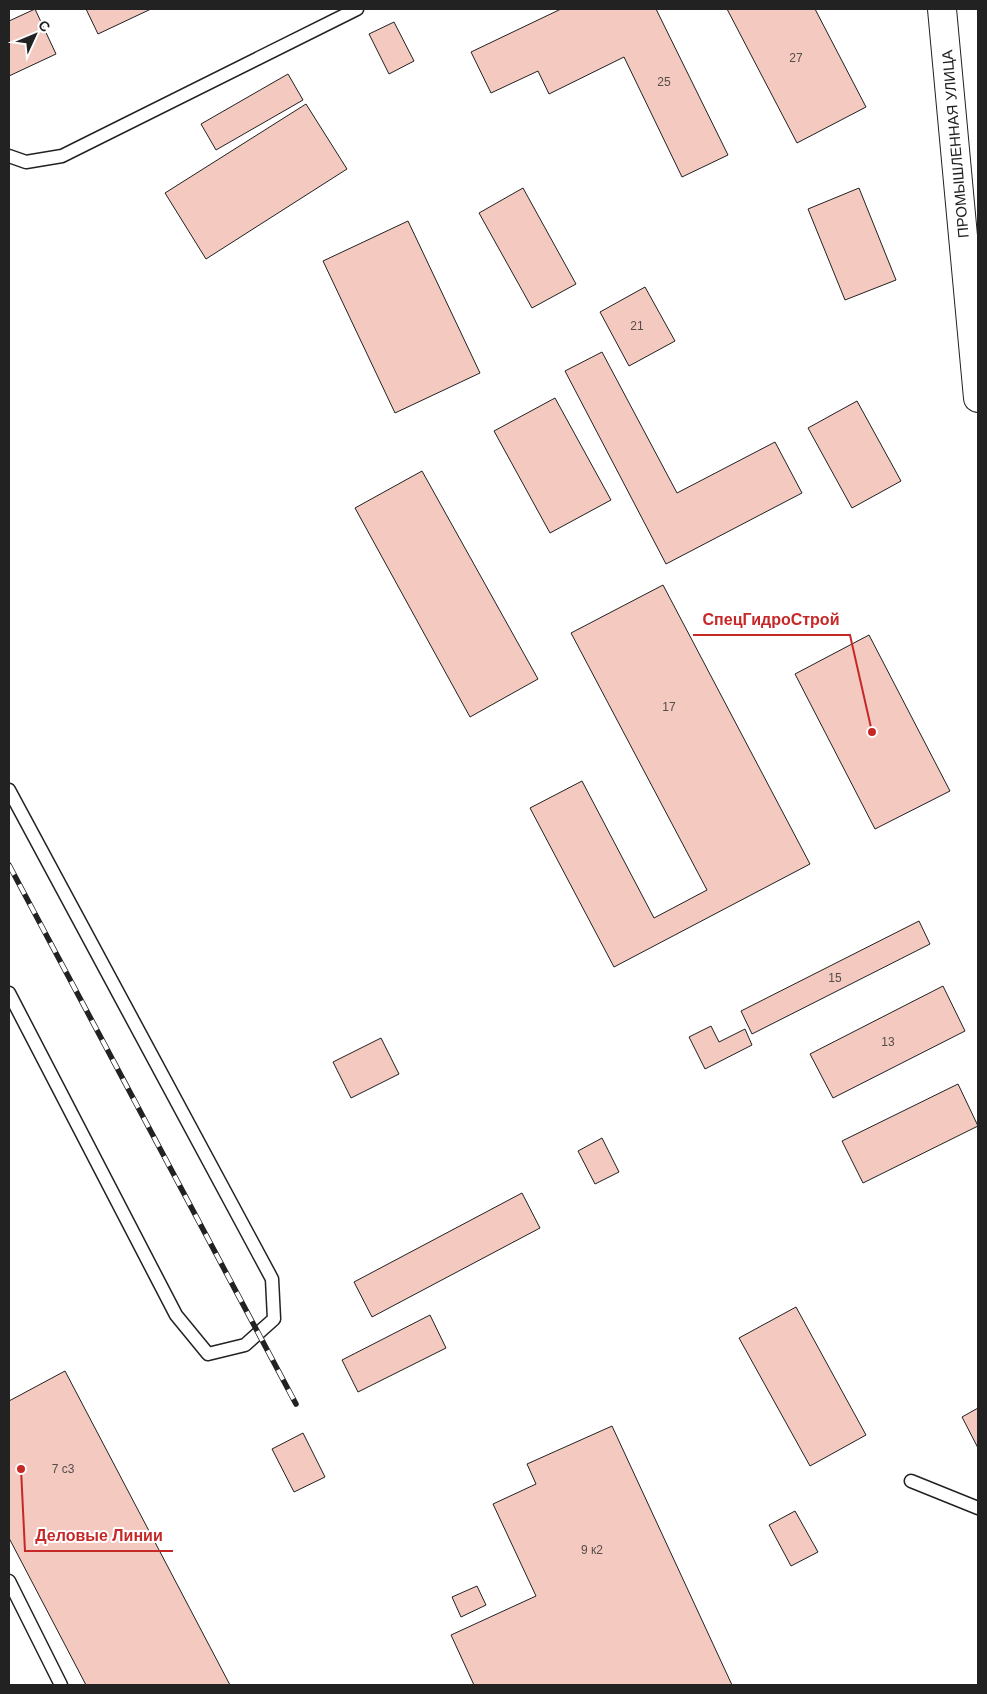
<svg xmlns="http://www.w3.org/2000/svg" width="987" height="1694" font-family="Helvetica,sans-serif">
<style>
.building{fill:#f3c9c0;stroke:#222}
.lines{fill:none;stroke-linecap:round;stroke-linejoin:round}
.lane-casing{stroke:#222;stroke-width:15}
.secondary-casing{stroke:#222;stroke-width:30}
.lane{stroke:#fff;stroke-width:12}
.secondary{stroke:#fff;stroke-width:28}
.rail-casing{stroke:#222;stroke-width:5.5}
.rail{stroke:#fff;stroke-width:4;stroke-dasharray:11;stroke-linecap:butt}
.labels{text-anchor:middle;dominant-baseline:central;stroke-width:4;stroke-linejoin:round;paint-order:stroke}
.number-label{font-size:12px;fill:#564c4a}
.street-label{font-size:15px;fill:#222;stroke:#fff}
.leader{fill:none;stroke:#c62828;stroke-width:2}
.callout-dot{fill:#c62828;stroke:#fff;stroke-width:2}
.callout-label{font-size:16px;text-anchor:middle;font-weight:bold;fill:#c62828;stroke:#fff;stroke-width:4;stroke-linejoin:round;paint-order:stroke}
</style>
<rect width="100%" height="100%" fill="#fff"/>
<g class="building">
<path d="M35,9L56,54L9,76V21Z"/>
<path d="M86,9H151L98,34Z"/>
<path d="M561,9H656L728,155L682,177L624,57L549,94L538,71L491,93L471,52Z"/>
<path d="M727,9H815L866,107L797,143Z"/>
<path d="M394,22L414,61L389,74L369,34Z"/>
<path d="M288,74L303,100L216,150L201,124Z"/>
<path d="M306,104L347,169L206,259L165,193Z"/>
<path d="M523,188L576,284L532,308L479,213Z"/>
<path d="M859,188L896,280L845,300L808,209Z"/>
<path d="M408,221L480,373L395,413L323,261Z"/>
<path d="M645,287L675,341L629,366L600,312Z"/>
<path d="M602,352L677,493L775,442L802,493L666,564L565,371Z"/>
<path d="M555,398L611,500L550,533L494,431Z"/>
<path d="M857,401L901,481L852,508L808,428Z"/>
<path d="M422,471L538,679L470,717L355,508Z"/>
<path d="M663,585L810,864L614,967L530,808L582,781L654,918L707,890L571,633Z"/>
<path d="M869,635L950,791L875,829L795,674Z"/>
<path d="M919,921L930,944L752,1034L741,1011Z"/>
<path d="M943,986L965,1031L833,1098L810,1054Z"/>
<path d="M711,1026L719,1042L745,1029L752,1045L705,1069L689,1037Z"/>
<path d="M381,1038L399,1074L351,1098L333,1062Z"/>
<path d="M958,1084L978,1126L863,1183L842,1141Z"/>
<path d="M602,1138L619,1172L595,1184L578,1151Z"/>
<path d="M522,1193L540,1228L372,1317L354,1282Z"/>
<path d="M796,1307L866,1435L810,1466L739,1338Z"/>
<path d="M430,1315L446,1348L358,1392L342,1360Z"/>
<path d="M65,1371L230,1685H86L9,1538V1401Z"/>
<path d="M978,1408V1448L962,1417Z"/>
<path d="M612,1426L732,1685H474L451,1635L536,1596L493,1504L536,1484L527,1464Z"/>
<path d="M303,1433L325,1477L294,1492L272,1449Z"/>
<path d="M795,1511L818,1552L791,1566L769,1525Z"/>
<path d="M477,1586L486,1605L461,1617L452,1597Z"/>
</g>
<g class="lines">
<g class="lane-casing">
<g id="lane">
<path d="M9,156L26,162L62,156L357,9"/>
<path d="M9,790L272,1279L274,1319L245,1345L208,1354L176,1315L9,993"/>
<path d="M911,1481L978,1508"/>
<path d="M9,1581L61,1685"/>
</g>
</g>
<g class="secondary-casing">
<path id="secondary" d="M942,9L978,398"/>
</g>
<use href="#lane" class="lane"/>
<use href="#secondary" class="secondary"/>
<g class="rail-casing">
<path id="rail" d="M9,865L296,1404"/>
</g>
<use href="#rail" class="rail"/>
</g>
<g class="labels">
<g class="number-label">
<text x="796" y="58">27</text>
<text x="664" y="82">25</text>
<text x="637" y="326">21</text>
<text x="669" y="707">17</text>
<text x="835" y="978">15</text>
<text x="888" y="1042">13</text>
<text x="63" y="1469">7 с3</text>
<text x="592" y="1550">9 к2</text>
</g>
<g class="street-label">
<text transform="translate(955 144) rotate(-95)">ПРОМЫШЛЕННАЯ УЛИЦА</text>
</g>
</g>
<path class="leader" d="M872 732L850 635H693M21 1469L25 1551H173"/>
<g class="callout-dot">
<circle cx="872" cy="732" r="5"/>
<circle cx="21" cy="1469" r="5"/>
</g>
<g class="callout-label">
<text x="771" y="625">СпецГидроСтрой</text>
<text x="99" y="1541">Деловые Линии</text>
</g>
<rect width="987" height="1694" fill="none" stroke="#222222" stroke-width="20"/>
<g transform="translate(35 35) rotate(46)" stroke="#ffffff" stroke-width="4" paint-order="stroke">
<path d="M0-4L9 19L0 12L-9 19Z" fill="#222222"/>
<text y="-8" font-size="14" font-weight="bold" text-anchor="middle" fill="#222222">С</text>
</g>
</svg>
